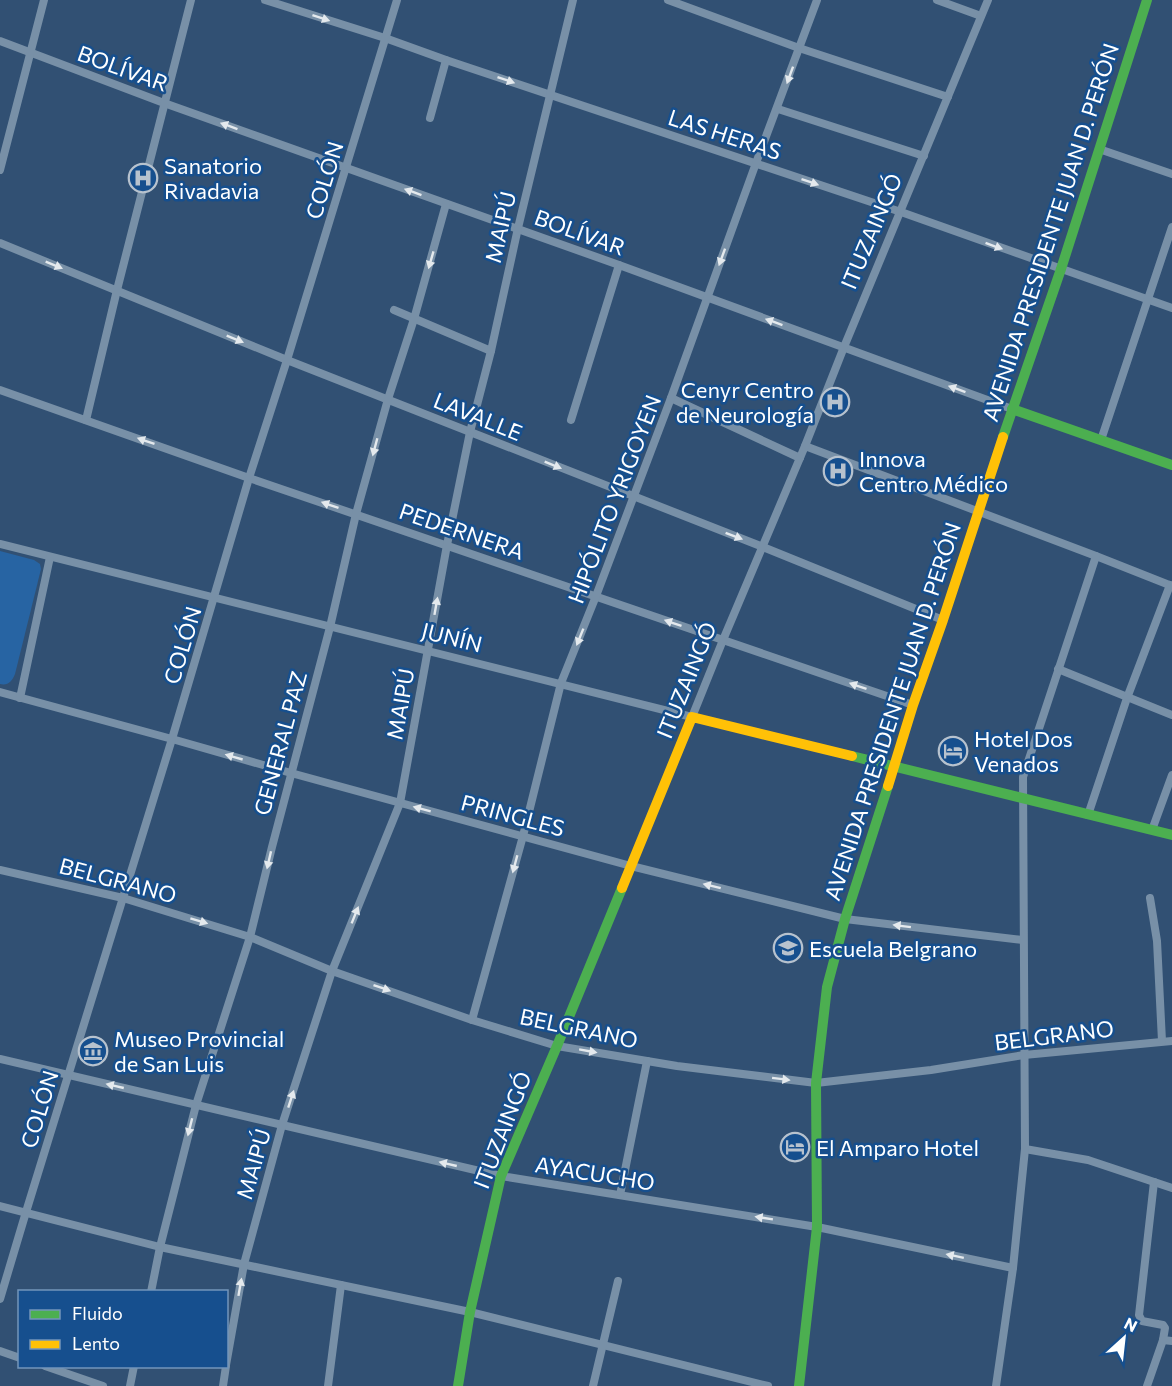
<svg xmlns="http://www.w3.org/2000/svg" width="1172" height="1386" font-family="Commissioner,sans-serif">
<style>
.green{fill:#2764a3}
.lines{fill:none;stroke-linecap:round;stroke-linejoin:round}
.street{stroke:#7890a7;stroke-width:8}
.fast{stroke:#4caf50;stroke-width:10}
.slow{stroke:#ffc107;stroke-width:10}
.oneway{fill:#e4e9ed}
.labels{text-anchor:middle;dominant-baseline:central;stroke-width:5;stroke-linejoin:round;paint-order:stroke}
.street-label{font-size:22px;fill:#fff;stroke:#164f8e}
.poi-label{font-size:22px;fill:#fff;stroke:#164f8e;text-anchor:start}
</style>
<rect width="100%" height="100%" fill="#315073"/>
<path class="green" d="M0,551L34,560L40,564L41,569L15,674C12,681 8,686 0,684Z"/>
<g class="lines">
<g class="street">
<path d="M265,0L385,38L446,60L901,212L1172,308"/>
<path d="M668,0L799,48L948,97"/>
<path d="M937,0L981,16"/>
<path d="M0,41L164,103L619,265L1012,409"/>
<path d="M778,109L924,156"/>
<path d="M430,118L446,60"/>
<path d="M1099,149L1172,174"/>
<path d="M0,170L44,0"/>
<path d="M0,243L287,360L763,547L943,620"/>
<path d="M394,310L491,351"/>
<path d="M0,390L249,478L913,705"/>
<path d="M671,398L800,458"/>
<path d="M86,420L117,290L191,0"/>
<path d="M571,420L619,265"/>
<path d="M1101,440L1172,227"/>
<path d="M805,446L1096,556L1172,586"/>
<path d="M0,544L692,717L723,640L805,446L844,347L988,0"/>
<path d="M1058,669L1172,715"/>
<path d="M0,692L172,739L291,773L631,866L845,919L1023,940"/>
<path d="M20,698L50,557"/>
<path d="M1088,815L1127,698L1170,585"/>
<path d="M1152,830L1172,775"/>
<path d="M0,870L123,898L250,937L332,971L472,1020L557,1046L677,1066L816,1083L931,1070L1024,1055L1172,1041"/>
<path d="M1150,898L1157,941L1162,1041"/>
<path d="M472,1020L523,836L561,683L596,596L671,398L756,163L817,0"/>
<path d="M0,1059L501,1176L817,1227L1013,1268"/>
<path d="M1025,1149L1088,1160L1172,1188"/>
<path d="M620,1195L647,1061"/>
<path d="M0,1206L160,1247L470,1312L768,1386"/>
<path d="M151,1292L160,1247L196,1105L250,937L272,847L330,627L356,514L388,399L414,319L446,204"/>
<path d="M0,1299L26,1212L172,739L249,478L287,360L397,0"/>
<path d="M1163,1340L1172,1341"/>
<path d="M0,1351L20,1358"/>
<path d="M226,1365L244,1264L282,1125L332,971L400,803L447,545L470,432L491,351L518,228L573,0"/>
<path d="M45,1366L103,1386"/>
<path d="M130,1386L134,1366"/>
<path d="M223,1386L226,1366"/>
<path d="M328,1386L341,1285"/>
<path d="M593,1386L618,1281"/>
<path d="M996,1386L1013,1268L1025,1149L1023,777L1096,556"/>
<path d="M1147,1386L1163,1340L1165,1328L1163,1325L1142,1321L1139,1315L1154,1182"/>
</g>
<g class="fast">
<path d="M1012,409L1172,465"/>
<path d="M1003,437L1061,269L1147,0"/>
<path d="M852,756L1172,835"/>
<path d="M458,1386L470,1312L501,1176L557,1046L622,888"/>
<path d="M799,1386L817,1227L816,1083L827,987L845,919L888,786"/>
</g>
<g class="slow">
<path d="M888,786L913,705L943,620L1003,437"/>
<path d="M622,888L692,717L852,756"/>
</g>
</g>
<defs><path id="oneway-solid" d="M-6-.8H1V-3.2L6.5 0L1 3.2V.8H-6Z" transform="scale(1.5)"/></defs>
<g class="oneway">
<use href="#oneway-solid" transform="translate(321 18) rotate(18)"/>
<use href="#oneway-solid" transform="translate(790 75) rotate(110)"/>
<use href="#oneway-solid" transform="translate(506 80) rotate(19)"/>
<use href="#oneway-solid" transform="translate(229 126) rotate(-160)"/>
<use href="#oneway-solid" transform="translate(810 182) rotate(19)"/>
<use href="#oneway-solid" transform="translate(413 192) rotate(-160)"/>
<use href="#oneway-solid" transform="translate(994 246) rotate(20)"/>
<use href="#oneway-solid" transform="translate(722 257) rotate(110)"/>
<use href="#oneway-solid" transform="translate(431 260) rotate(106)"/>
<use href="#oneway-solid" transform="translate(54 265) rotate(22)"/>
<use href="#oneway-solid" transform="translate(774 322) rotate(-160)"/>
<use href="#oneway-solid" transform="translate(235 339) rotate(22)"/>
<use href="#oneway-solid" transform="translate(957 389) rotate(-160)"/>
<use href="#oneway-solid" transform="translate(146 441) rotate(-161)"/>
<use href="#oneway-solid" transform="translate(375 447) rotate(105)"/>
<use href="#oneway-solid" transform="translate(553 465) rotate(22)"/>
<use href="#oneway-solid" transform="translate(330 505) rotate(-161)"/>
<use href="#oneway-solid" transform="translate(734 536) rotate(21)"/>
<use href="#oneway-solid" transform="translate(436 606) rotate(-80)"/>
<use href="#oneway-solid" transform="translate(673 623) rotate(-161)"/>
<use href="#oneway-solid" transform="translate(580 637) rotate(112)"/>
<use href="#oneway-solid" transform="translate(858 686) rotate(-161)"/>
<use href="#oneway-solid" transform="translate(234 757) rotate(-164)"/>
<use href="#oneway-solid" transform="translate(422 809) rotate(-165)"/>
<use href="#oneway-solid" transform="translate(269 860) rotate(103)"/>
<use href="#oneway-solid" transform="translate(515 864) rotate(105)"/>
<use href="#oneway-solid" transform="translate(712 886) rotate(-166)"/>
<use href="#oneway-solid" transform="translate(355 915) rotate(-68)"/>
<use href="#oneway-solid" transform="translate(199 921) rotate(17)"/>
<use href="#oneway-solid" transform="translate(902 926) rotate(-173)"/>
<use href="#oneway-solid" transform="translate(382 988) rotate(19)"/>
<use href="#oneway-solid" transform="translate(588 1051) rotate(10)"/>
<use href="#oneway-solid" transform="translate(781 1079) rotate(7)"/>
<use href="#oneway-solid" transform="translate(115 1086) rotate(-167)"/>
<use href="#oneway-solid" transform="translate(291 1099) rotate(-72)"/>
<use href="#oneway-solid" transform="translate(190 1127) rotate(104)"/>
<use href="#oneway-solid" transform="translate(448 1164) rotate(-167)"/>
<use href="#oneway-solid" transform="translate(764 1218) rotate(-171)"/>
<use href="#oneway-solid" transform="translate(955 1256) rotate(-168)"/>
<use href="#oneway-solid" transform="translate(240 1287) rotate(-80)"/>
</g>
<defs>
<g id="hospital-ring" transform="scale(1.5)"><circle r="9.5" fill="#164f8e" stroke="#b7c2ce" stroke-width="1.5"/><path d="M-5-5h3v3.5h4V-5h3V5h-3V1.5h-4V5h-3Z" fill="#b7c2ce"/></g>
<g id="hotel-ring" transform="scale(1.5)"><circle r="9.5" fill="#164f8e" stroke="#b7c2ce" stroke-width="1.5"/><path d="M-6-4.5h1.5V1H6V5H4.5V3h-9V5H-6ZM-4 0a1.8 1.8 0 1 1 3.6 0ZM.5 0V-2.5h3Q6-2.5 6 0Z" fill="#b7c2ce"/></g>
<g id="school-ring" transform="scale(1.5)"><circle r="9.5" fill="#164f8e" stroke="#b7c2ce" stroke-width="1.5"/><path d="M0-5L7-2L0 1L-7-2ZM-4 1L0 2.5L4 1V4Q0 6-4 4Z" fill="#b7c2ce"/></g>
<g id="museum-ring" transform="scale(1.5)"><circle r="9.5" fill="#164f8e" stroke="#b7c2ce" stroke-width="1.5"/><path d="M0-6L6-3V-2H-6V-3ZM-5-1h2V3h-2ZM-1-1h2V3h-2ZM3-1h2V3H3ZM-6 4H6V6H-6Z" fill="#b7c2ce"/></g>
</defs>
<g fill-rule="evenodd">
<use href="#hospital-ring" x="143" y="178"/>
<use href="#hospital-ring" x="835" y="402"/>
<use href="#hospital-ring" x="838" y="471"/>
<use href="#hotel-ring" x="953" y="751"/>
<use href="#school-ring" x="788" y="948"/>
<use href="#museum-ring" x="93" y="1051"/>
<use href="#hotel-ring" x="795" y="1147"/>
</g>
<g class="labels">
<g class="street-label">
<text transform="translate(123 68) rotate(20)">BOLÍVAR</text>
<text transform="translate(725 134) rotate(18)">LAS HERAS</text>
<text transform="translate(324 180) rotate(-73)">COLÓN</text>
<text transform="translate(500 227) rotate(-77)">MAIPÚ</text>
<text transform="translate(871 231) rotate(-67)">ITUZAINGÓ</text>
<text transform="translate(580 232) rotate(20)">BOLÍVAR</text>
<text transform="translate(1050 232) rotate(-72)">AVENIDA PRESIDENTE JUAN D. PERÓN</text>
<text transform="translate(478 416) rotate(22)">LAVALLE</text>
<text transform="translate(614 499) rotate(-69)">HIPÓLITO YRIGOYEN</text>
<text transform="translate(462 531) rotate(19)">PEDERNERA</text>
<text transform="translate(452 637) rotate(14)">JUNÍN</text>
<text transform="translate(182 645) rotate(-73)">COLÓN</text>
<text transform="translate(686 680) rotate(-68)">ITUZAINGÓ</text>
<text transform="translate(400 704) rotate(-80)">MAIPÚ</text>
<text transform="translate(892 711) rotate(-72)">AVENIDA PRESIDENTE JUAN D. PERÓN</text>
<text transform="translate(280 743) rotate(-75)">GENERAL PAZ</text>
<text transform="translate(513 815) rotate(15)">PRINGLES</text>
<text transform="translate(118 880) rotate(15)">BELGRANO</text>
<text transform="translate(579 1028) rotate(12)">BELGRANO</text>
<text transform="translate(1054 1035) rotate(-7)">BELGRANO</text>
<text transform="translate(39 1109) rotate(-73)">COLÓN</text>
<text transform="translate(502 1130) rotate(-69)">ITUZAINGÓ</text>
<text transform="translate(253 1164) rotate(-74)">MAIPÚ</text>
<text transform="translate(595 1173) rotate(9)">AYACUCHO</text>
</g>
<g class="poi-label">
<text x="164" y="165">Sanatorio<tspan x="164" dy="25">Rivadavia</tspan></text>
<text x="814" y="389" text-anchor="end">Cenyr Centro<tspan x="814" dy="25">de Neurología</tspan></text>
<text x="859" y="458">Innova<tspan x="859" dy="25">Centro Médico</tspan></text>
<text x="974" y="738">Hotel Dos<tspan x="974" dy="25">Venados</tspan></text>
<text x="809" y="948">Escuela Belgrano</text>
<text x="114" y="1038">Museo Provincial<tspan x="114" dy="25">de San Luis</tspan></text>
<text x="816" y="1147">El Amparo Hotel</text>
</g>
</g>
<rect x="18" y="1290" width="210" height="78" fill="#164f8e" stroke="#7395bb" stroke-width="1.5"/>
<rect x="30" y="1310" width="30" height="9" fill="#4caf50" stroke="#7395bb" stroke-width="1.5"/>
<text x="72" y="1320" font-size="18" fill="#ffffff">Fluido</text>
<rect x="30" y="1340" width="30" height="9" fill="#ffc107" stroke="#7395bb" stroke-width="1.5"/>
<text x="72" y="1350" font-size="18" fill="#ffffff">Lento</text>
<g transform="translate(1124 1338) rotate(27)" stroke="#164f8e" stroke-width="4.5" paint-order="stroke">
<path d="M0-4.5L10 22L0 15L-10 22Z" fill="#ffffff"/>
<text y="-9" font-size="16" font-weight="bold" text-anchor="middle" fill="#ffffff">N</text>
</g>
</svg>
